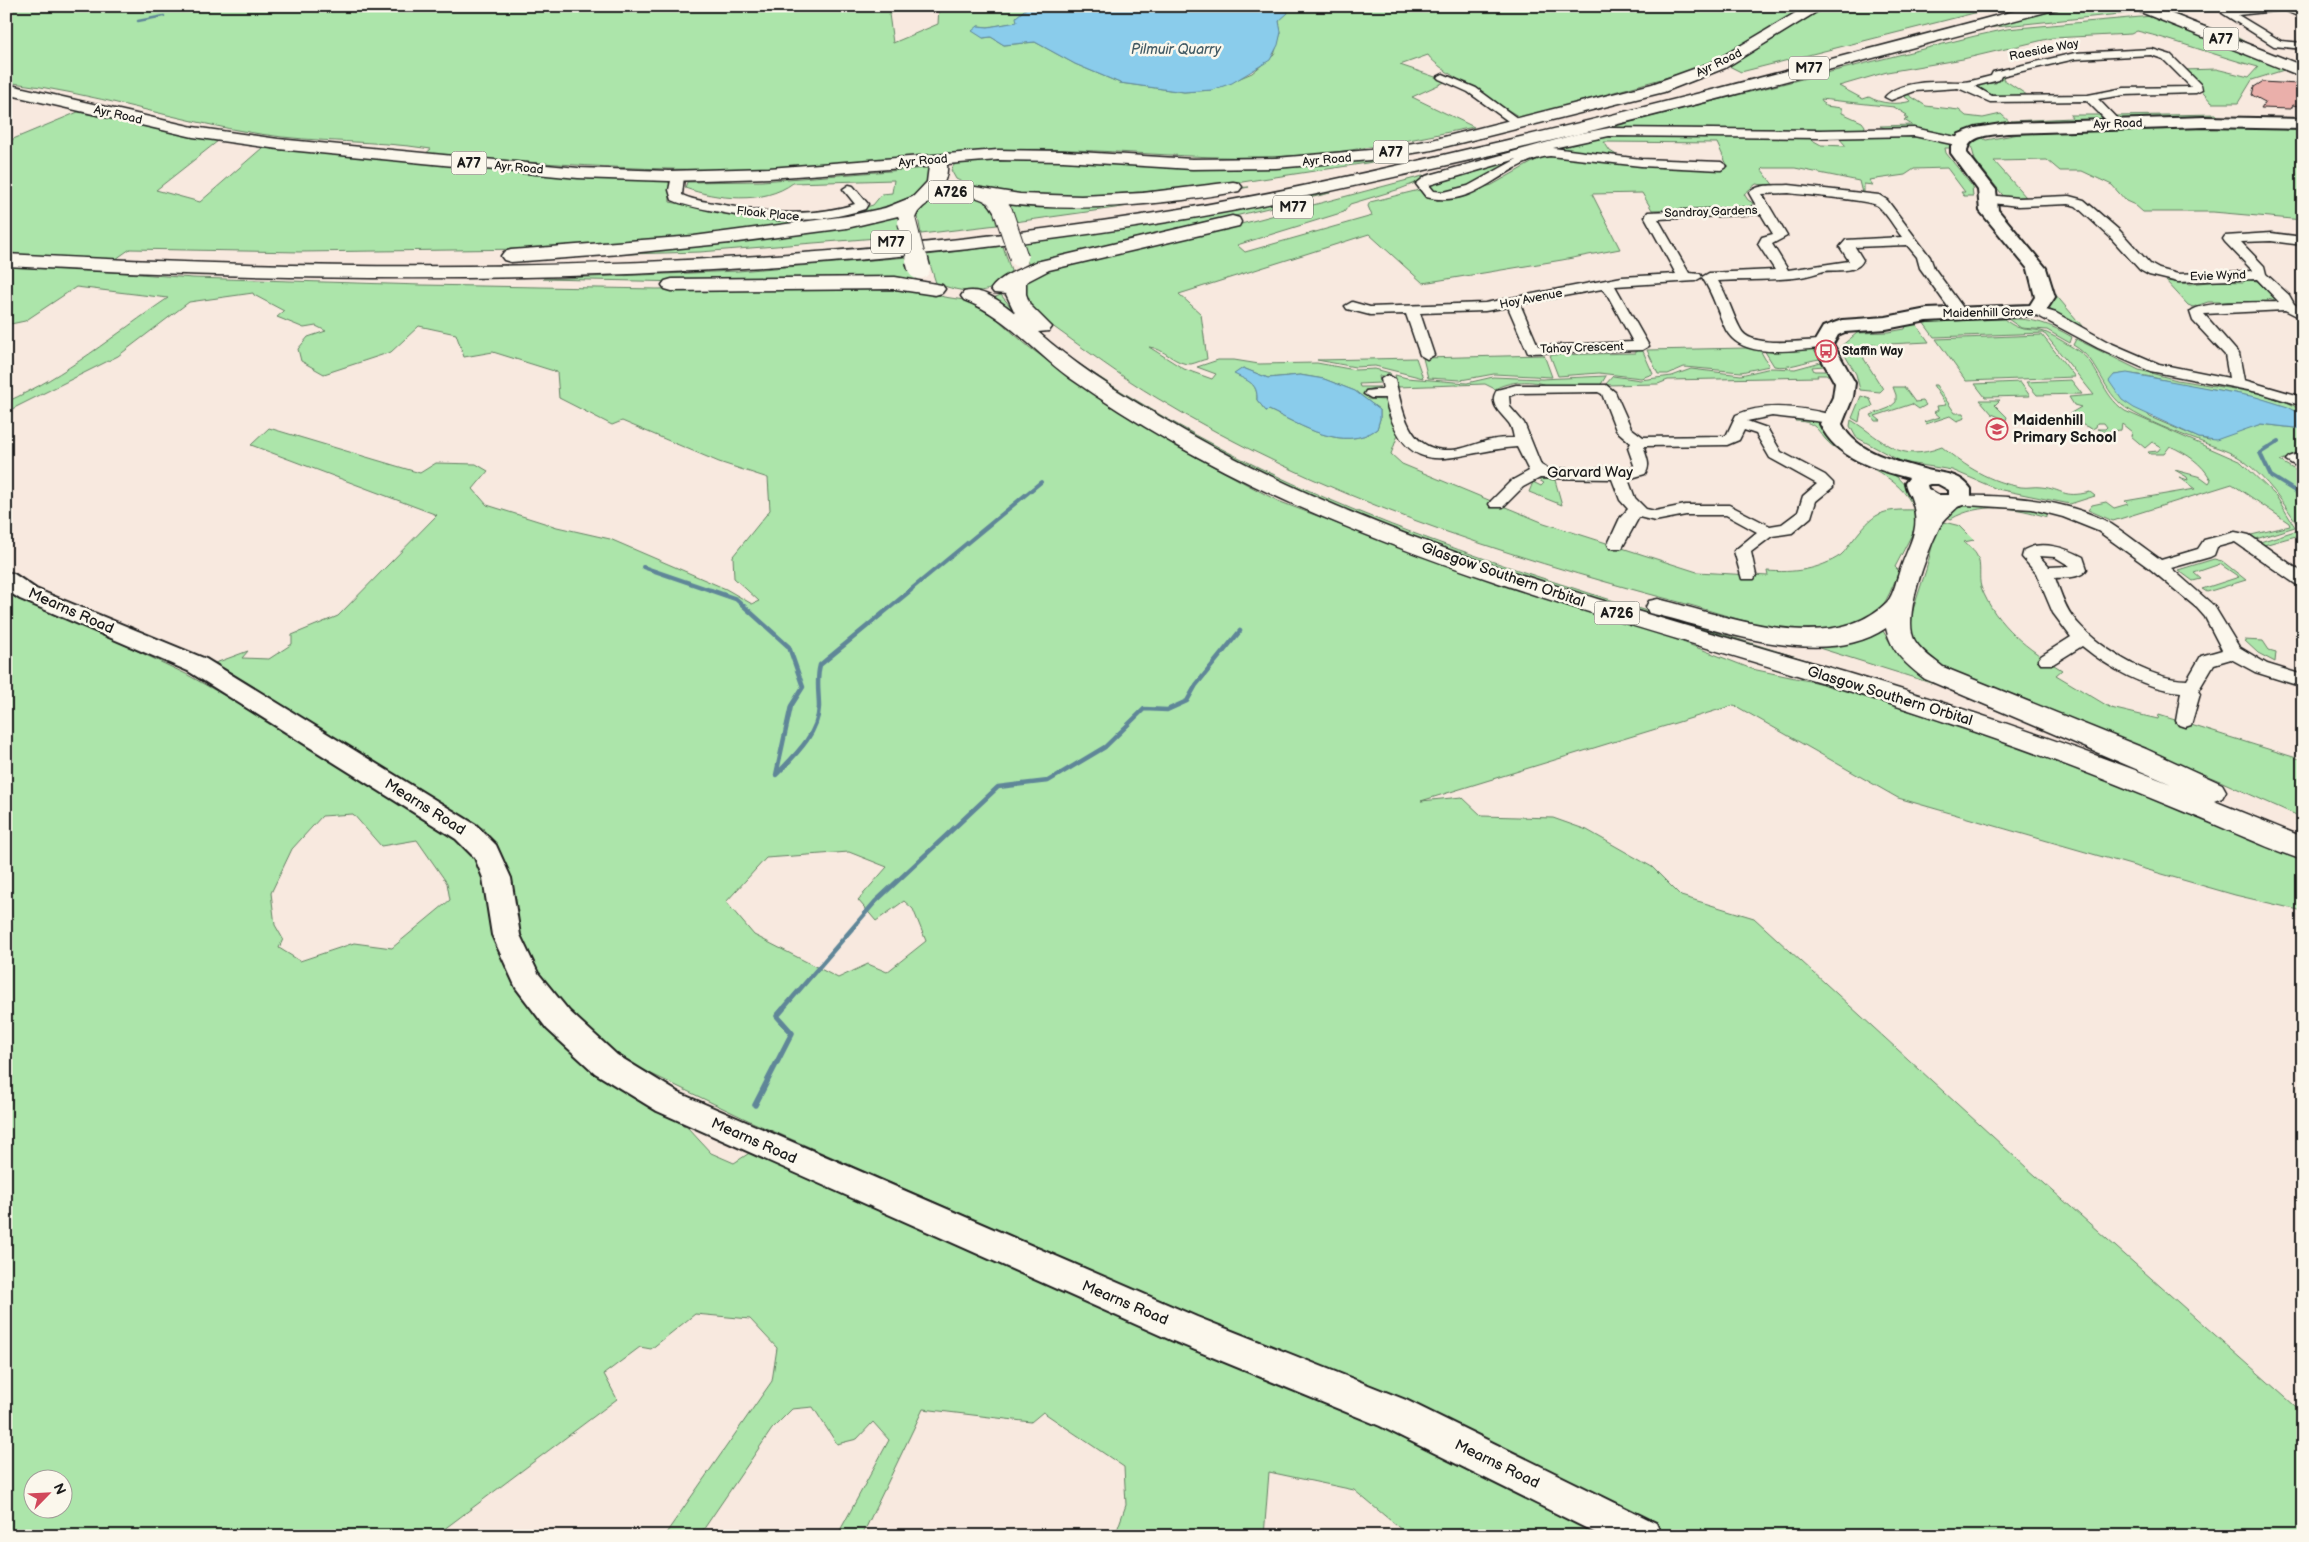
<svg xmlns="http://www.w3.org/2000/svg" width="2309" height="1542" font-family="'Balsamiq Sans',sans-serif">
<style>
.green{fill:#ace5aa;stroke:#648063;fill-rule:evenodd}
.water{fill:#8acceb;stroke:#5e8698}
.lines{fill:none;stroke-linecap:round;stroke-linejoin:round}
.stream-far3{stroke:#5e8698;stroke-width:2.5}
.stream-far2{stroke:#5e8698;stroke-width:4}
.stream-far1{stroke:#5e8698;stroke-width:4.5}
.stream{stroke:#5e8698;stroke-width:5.5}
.building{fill:#eaafaa;stroke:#1c1c1c}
.street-casing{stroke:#1c1c1c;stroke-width:3}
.secondary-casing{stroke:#1c1c1c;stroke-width:4}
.primary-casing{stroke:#1c1c1c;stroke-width:3}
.highway-casing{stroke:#1c1c1c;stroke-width:3}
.street{fill:#fbf7ec;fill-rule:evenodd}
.secondary{fill:#fbf7ec;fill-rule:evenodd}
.primary{fill:#fbf7ec;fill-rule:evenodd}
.highway{fill:#fbf7ec;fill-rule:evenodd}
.highway-bridge-far1-casing{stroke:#1c1c1c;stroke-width:20;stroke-linecap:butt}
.highway-bridge-casing{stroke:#1c1c1c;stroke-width:25;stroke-linecap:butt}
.highway-bridge-far1{stroke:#fbf7ec;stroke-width:18}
.highway-bridge{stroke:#fbf7ec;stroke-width:22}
.labels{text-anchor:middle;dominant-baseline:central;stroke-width:5;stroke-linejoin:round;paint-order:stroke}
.far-street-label{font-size:12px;fill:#1c1c1c;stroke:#fbf7ec}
.far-poi-label{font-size:12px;font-weight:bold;fill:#1c1c1c;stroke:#fbf7ec;text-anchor:start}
.shield{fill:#fbf7ec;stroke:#5f5e5a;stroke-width:1}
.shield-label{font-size:14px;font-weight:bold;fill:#1c1c1c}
.far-water-label{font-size:14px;font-style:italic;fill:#425a64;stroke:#fbf7ec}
.poi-label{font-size:15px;font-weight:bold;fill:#1c1c1c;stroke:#fbf7ec;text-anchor:start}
.street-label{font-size:15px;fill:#1c1c1c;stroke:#fbf7ec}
</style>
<rect width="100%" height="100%" fill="#f8e9df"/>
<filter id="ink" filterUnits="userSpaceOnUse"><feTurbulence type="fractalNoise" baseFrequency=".02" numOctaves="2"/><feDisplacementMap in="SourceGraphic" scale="10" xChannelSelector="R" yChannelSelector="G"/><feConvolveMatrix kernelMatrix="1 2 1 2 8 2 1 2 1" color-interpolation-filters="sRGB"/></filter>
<g filter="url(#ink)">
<g class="green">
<path d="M6,6H908L889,14L893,43L938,24L939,6H1029L1017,17L1018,22L988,27L978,26L983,38L991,37L1004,45L1035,42L1075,64L1120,83L1184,92L1212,90L1252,73L1274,55L1281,32L1279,21L1286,6H1806L1704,67L1521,118C1503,106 1437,70 1428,55L1400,65L1447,81L1412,97L1474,127C1413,139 1353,153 1290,156C1195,162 1099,146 1004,150C924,153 845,165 765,168C685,172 606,167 526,162L530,172L669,179L670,202L752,218L778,221L846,213L873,205L882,194L892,193L894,180L793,183C764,205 716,199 685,188L687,182L762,181L928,168L933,177L928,186L913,196L890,205L863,213L754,232L529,249L300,252L130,249L99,271L193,278L421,285L657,289L872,286L923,290L944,297L971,301L982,306L1029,347L1091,392L1177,447L1278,501L1459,570L1657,632L1752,669L1833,686L2004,742L2094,774L2245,833L2303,860V911L2235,895L1898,798L1734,705L1421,801L1462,797L1482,816L1553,818L1587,830L1652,867L1681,896L1754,918L2027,1168L2303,1413V1536H1409L1354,1490L1269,1472L1264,1536H1115L1126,1505L1124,1467L1043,1412L1031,1422L923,1409L862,1536H837L889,1440L873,1422L857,1439L837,1444L813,1407L792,1409L772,1429L699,1536H664L772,1381L777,1348L750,1319L695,1314L651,1349L640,1347L604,1374L617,1399L435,1536H6V596L17,594L186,674L327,753L455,833L484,829L210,665L248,651L242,658L269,659L292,644V635L338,616L437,515L251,445L269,428L420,473L436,463L476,464L488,471L473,489L487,505L557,527L610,539L726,589L752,604L759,601L734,578L733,556L770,510L768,478L719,462L622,421L612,425L559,398L557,372L493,352L464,357L456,334L419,326L391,352L324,374L301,361L298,349L308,337L326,331L316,326L304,328L277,317L284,311L254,295L253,293L189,302L118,356L6,412V402C66,376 115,334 168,298L76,287L25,321L6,325V142L78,112L218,141L156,190L200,202L262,148L418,160L431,149C375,140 316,143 260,134C175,121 92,92 6,82ZM353,814L381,846L417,840L447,883L450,900L392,948L354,943L300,961L279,948L283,939L275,925L271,893L292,849L322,816ZM849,852L887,867L858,900L876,921L904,901L913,909L926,941L887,972L868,964L838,978L754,935L726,902L766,858ZM514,980L616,1057L752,1122L1222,1328L754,1150L734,1163L711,1153L688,1128L577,1057L535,1015ZM32,1480H62V1510H32Z"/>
<path d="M1828,6H2002L1741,72L1729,66Z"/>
<path d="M2072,6H2125L2139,12L1986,28Z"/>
<path d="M2148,6H2165L2185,19L2222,32L2226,31L2254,47Z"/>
<path d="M2152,16L2282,67L2284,70L2252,80L2238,103H2212L2183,70L2216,69L2249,77L2258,67C2217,56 2178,41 2137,31L2131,34L2052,38L1963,59L1887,72L1839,86L1863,99L1869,97C1881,104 1898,105 1911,101L1905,97L1907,94L1926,106L1959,110L1966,116L1983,118L2001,114L2013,125L1978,129L1956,138L1915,130L1891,131L1880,126L1912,125L1904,120L1908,119L1904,116L1907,115L1894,107L1821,99L1825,106L1842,108V113L1862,122L1865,126L1864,130L1662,128L1599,131L1428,178L1400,189L1350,204L1344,212L1237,245L1245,252L1372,216L1368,206L1370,202L1419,190L1436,201L1492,185L1547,154L1676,168L1728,167L1717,143L1604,142L1610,151L1623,159C1603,157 1557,146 1539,152C1509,161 1459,205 1429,189L1428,184L1433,180C1496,162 1560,139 1625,134L1805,136L1821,145L1846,146L1838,137L1909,135L1950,144V148H1945L1946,153L1972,186L1973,196H1964L1961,192H1965L1947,168L1914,169L1905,175L1869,180L1873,185L1864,184V193H1862L1859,181L1795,168H1764L1762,170L1774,186L1756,184L1744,194L1748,200L1753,203L1750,207L1652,210L1642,193L1592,194L1620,249L1562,260L1423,283L1369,234L1179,294L1201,314L1207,359C1202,360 1196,363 1191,364C1175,365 1164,348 1149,347L1184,369L1212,379L1216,374L1197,367L1218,360H1234L1259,364L1317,363L1355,370L1375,369L1390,373L1391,376H1379L1380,383L1359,384L1360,387H1380L1365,390L1368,399L1385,400L1389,418L1398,435L1391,454L1402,464L1544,523L1697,572L1768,576L1767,571C1793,573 1819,570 1841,555C1846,551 1849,544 1853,540C1874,513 1880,509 1915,510C1899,474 1863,467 1834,447C1817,435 1820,421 1795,421L1799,417L1819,420L1836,442L1897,477L1920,502L1923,513L1895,567L1899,571C1891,590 1884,612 1865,622C1812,649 1733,616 1679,602C1498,554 1318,496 1157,398C1120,376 1086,350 1051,325C1025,305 1005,283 1048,269L1241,224L1593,131L1975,36L2007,29ZM1243,368L1268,378L1300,375L1324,379L1355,391L1380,410V419L1377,429C1343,453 1301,425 1269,410L1266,411L1257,400C1258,383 1248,381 1235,374Z"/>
<path d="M2022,70H2027L2004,75L2003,79L2030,97L2018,95L1990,97L1973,88L1974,84L1996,83L2001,74Z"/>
<path d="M2216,114L2219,120H2124L2114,116Z"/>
<path d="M2070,115H2099L2104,120L2016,124L2011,121L2072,118Z"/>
<path d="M2178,127L2303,130V220L2213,212H2143L2135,205L2126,201L2112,185L2082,171H2060L2047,160L1994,161L2026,197L2005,198L1975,160L1971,145L1981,137L1986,140L2019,134Z"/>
<path d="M1416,152L1367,163L1216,186L1049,199L970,186L956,179L951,170L954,165L960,161L993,158L1190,166Z"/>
<path d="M1249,187L1208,195L1015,222L1007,202Z"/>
<path d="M1330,193L1029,266L1020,242L1191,218Z"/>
<path d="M952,195C964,196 983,194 991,206C994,210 995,220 997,225L921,234L917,211C927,200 938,198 952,195Z"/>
<path d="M900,212L902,236L700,252L556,256Z"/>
<path d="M1003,246L1011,271C997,299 960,293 936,283L927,255Z"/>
<path d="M908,257L912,274L917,280L685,282L543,279L738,271Z"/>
<path d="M2246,279L2257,281L2277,301L2267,299L2269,302H2208L2193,307L2188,305L2166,281L2190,284L2216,281L2244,282Z"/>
<path d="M2051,294H2055L2082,326L2079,327L2046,307Z"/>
<path d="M1001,295C1032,335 1091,373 1134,399C1298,501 1480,560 1663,616C1751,643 1839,670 1927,698C2051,737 2172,782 2292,834L1529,579L1355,517L1235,461L1108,389L993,298Z"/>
<path d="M2004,319C2024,335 2030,326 2047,333C2058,338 2071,346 2081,353C2100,368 2101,394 2125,411L2241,462L2276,496L2295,527L2256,539L2251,535L2290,526L2289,523L2232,484L2113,521L2088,510L2092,505L2106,502L2114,508L2128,504L2125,501L2195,489L2179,477L2188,480L2187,477L2175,470L2201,477L2209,483L2211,480C2202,463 2187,454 2170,446L2164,454H2150L2148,452L2158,451L2161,447L2152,442L2145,448L2131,436L2132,432L2122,424L2121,430L2103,432L2097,429H2105L2107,427L2104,423H2097L2096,427L2092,429L2074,421L2071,413L2081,407L2074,405L2069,397L2094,395L2044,333L1934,337L1923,322Z"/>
<path d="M2008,319C2033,318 2050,324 2072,337L2070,343L2047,330L2021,328Z"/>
<path d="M1916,324L1929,342L1867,345L1870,349L1863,352L1864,359L1883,389L1880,392L1860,390L1856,374L1840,347L1857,333L1888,332L1905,329L1906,326Z"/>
<path d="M2042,335L2075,377L1966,381L1936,339Z"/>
<path d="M2076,339L2139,370L2177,380L2259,393L2289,403L2303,411V415C2265,395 2224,392 2183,384C2159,380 2138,371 2114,375L2150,417L2199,438L2209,440L2261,424L2303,429V451L2280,461L2303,475V534L2264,545L2260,542L2298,530L2300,528C2284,503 2267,479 2244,461C2231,451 2214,447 2199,441C2175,432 2148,422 2126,408C2101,391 2102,362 2073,345Z"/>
<path d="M1748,348L1760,350L1769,366L1741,372L1684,367L1668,374H1658L1647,350Z"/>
<path d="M1797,348L1813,349L1820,359C1804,361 1790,369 1774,366L1764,350L1770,352L1795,351Z"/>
<path d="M1636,349H1642L1653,374L1641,378L1599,373L1558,376L1550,355L1636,353Z"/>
<path d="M1544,355L1552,377L1494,374L1461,380L1428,378L1423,358Z"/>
<path d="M1416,358L1423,378L1375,366L1355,367L1317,360Z"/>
<path d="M1821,362L1824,366L1812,367L1814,371H1827L1829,375H1817L1818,377L1668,380L1658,384L1605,385L1613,376L1640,380L1672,376L1691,369L1741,375L1771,368L1795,369Z"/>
<path d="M1395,375L1407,378L1467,383L1493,377L1542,379L1606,376L1600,386H1548C1533,379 1509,381 1495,389L1485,384L1398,387Z"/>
<path d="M2071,380L2082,394L2037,395L2026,382Z"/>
<path d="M2020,382L2030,396L1985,397L1975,384Z"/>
<path d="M1933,385H1936L1955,413H1964L1965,418L1957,421L1950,416L1926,424L1924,422L1940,417L1934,412L1938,410L1937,406L1946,405Z"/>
<path d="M1893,387H1904L1915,402L1923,401L1926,405L1919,409L1912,404L1875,416L1881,421H1875L1871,415L1889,408L1896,402V395Z"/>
<path d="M1861,396L1870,399L1873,406L1861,411L1859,422L1852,418Z"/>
<path d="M1980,400H2000L1995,405L2007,417L2006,420L1992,414Z"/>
<path d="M1851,420C1886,441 1897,464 1942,447C1966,467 1990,482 2021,487C2028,488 2034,486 2041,487C2064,489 2062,499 2090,492L2095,496L2070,504L1997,489L1952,470L1902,462L1856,437L1850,426Z"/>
<path d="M1538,478L1555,480L1562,505L1529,492L1533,482L1541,486L1544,483L1537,479Z"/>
<path d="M1998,503L2047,512V517C2016,507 1980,502 1951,519L1947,517L1944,522L1960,526L1974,540L1964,542C1968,546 1975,551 1977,556C1982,565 1978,577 1981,587C1996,626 2028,649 2062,670L2056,675L2111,708L2158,719L2159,715L2303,760V818L2220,781L1938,666C1922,653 1908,642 1910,619L1926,570L1939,520L1953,510L1968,504Z"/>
<path d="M2214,559L2222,561L2246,580L2207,592L2202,589L2239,577L2220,564L2194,573L2201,579L2193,581L2178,570Z"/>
<path d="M1883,631L1892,646L1906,662L1937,682L1934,684L1819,648V645C1843,645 1862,642 1883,631Z"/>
<path d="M2244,640L2263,641L2269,650L2276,652L2275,662L2258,653Z"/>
</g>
<g class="water">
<path d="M1029,6H1286L1288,13L1279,21L1281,32L1278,45L1270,60L1232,83L1212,90L1184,92L1120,83L1075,64L1035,42L1004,45L991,37L983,38L972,31L978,26L988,27L1017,22L1016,17Z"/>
<path d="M1243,368L1268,378L1300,375L1324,379L1355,391L1380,410V419L1377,429C1343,453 1301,425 1269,410L1266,411L1257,400C1258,383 1248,381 1234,374Z"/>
<path d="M2127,373L2256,397L2288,407L2303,415V429L2261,424L2216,440L2199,438L2134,408L2122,400L2109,381L2114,375Z"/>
</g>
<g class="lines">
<path class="stream-far3" d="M138,21L164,16"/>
<g class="stream-far2">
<path d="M2279,441L2260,453L2271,476L2303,496"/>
<path d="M643,567L713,591"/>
<path d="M909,591L1041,482"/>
</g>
<g class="stream-far1">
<path d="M710,590L736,599L789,647L803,687L791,706L776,775C794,756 818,735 819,707C819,692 816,680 820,665L911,590"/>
<path d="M782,1010L875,902L998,787L1048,781L1105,747L1144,709L1167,710L1187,701L1196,685L1240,631"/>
</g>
<path class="stream" d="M755,1105L792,1033L777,1016L783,1009"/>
</g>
<path class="building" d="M2262,82L2298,84L2303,89V107L2293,105L2291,109L2261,108L2265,102L2252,95L2254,87Z"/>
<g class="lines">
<g class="street-casing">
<g id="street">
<path d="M2262,6L2303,8V14L2295,15L2284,10L2238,15L2281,41L2303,43V49L2274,46L2222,13L2227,10Z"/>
<path d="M2152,49L2171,55L2201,85L2202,90L2196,93L2124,95L2098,99L2122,124L2116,128L2112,126L2087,101L1990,102L1958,88L1915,91L1891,100L1885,97C1900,79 1943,82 1964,82C1973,81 1982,78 1991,76L1993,72L2075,53ZM2151,55L2163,59L2191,87L2124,88L2088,95L1992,96L1975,86L1999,80L2001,76L2075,59Z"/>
<path d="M1443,74L1476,88L1525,124L1523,126H1515L1468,92L1439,79L1437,77Z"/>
<path d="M1609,128L1820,130L1914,128L1965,139L1967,142L1961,146L1914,136L1820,138L1609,136L1553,148L1641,159L1721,162L1727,166L1721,170L1641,166L1550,156C1504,161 1478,210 1426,197L1416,184L1426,176L1577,134ZM1517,159L1468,186L1444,192L1434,191L1429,185Z"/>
<path d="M678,172L684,176L682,195C695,201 710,202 724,205C768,213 811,218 855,204L843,189L849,185L853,186L868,204L865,209C818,224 773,222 724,213C706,209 688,207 672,200L669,190L672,176Z"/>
<path d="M1789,185L1879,195L1887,200L1930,257L1934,268L1966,312L1964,315H1954L1920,268L1917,257L1907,245L1855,247L1863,260C1857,274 1836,269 1824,271C1816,273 1808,276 1801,277C1774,281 1745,279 1718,281C1728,296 1732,314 1741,330C1751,349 1804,340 1823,340L1830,344L1823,348C1794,349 1743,361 1726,330C1717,311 1714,296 1702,277L1709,273L1775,270L1758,244L1762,237L1773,234L1761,214L1658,219L1689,273L1700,274L1702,277L1695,281L1615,286L1649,346L1642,350L1528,353L1508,307L1485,311L1420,313L1434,355L1427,359L1420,355L1406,314L1370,315L1347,309L1345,306L1352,302L1370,307L1485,303L1622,277L1676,274L1645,217L1648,212L1757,207L1749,193C1758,183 1776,186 1789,185ZM1789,193C1803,195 1872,200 1878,206C1887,214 1894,227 1902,237L1846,240L1840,247L1849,261L1788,270L1772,244L1787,236L1762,194ZM1602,289L1607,294L1633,342L1538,346L1520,304Z"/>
<path d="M1988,195L2018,198L2069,196L2084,200L2120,231L2150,264L2159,269L2178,274L2253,271L2225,242L2223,239L2225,236L2271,233L2303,237V245L2271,241L2241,242L2264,266L2266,274L2289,295L2294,304L2303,309V319L2285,310L2204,314L2239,354L2244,380L2303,397V406L2258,392L2150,371L2098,348L2029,311L2036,307L2056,313L2108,342L2159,364L2229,378L2225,355L2193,321L2190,312C2200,300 2262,303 2279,302L2257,279L2178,282L2149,275L2140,270L2110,237L2076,206L2069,204L2018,206L1984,202L1982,199L1984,196Z"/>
<path d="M1388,375L1395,379C1403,411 1408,452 1450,450C1464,450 1478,442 1491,440C1499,438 1507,438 1514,438C1513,433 1512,426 1508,422C1500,412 1488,404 1497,390L1516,385H1606L1615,392L1631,428L1643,437L1725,436L1727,434L1736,415C1766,401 1806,408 1837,416L1839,419L1837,422L1832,423L1772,416L1747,421L1767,428L1781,452L1825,475L1833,483V487L1816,501L1811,517L1792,533L1772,536L1751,552L1756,575L1754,579H1742L1734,551L1757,532L1726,515H1686L1655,521L1639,517L1622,548H1610L1608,544L1620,518L1628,509L1620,500L1612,479L1540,478L1523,487L1503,507H1491L1489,504L1491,501L1511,481L1529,471L1517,447C1452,451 1407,489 1385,398H1371L1364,394L1366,391L1383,389L1381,379ZM1598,392L1602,394L1616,430L1631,443L1628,448L1634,465L1633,468L1548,469L1541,465L1524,423L1510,407L1509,396L1517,393ZM1744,430L1756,434L1770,458L1817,484L1803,496L1798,512L1782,524L1770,526L1729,505H1685L1655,511L1646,509L1635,498L1628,479L1645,474C1652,464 1645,457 1644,446L1727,445L1739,440Z"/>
<path d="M2303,452V462L2294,465L2286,460L2289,457Z"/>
<path d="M1956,496C2004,495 2068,499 2111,524C2128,535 2144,548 2161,560L2198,549L2204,540L2235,532L2249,535L2303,573V586L2297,585L2235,542L2217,547L2214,555L2210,557L2171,568L2214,606L2239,647L2267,664L2303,675V687L2255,672L2231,659L2214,664L2198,691L2200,694L2191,725L2185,727L2179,725L2176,721L2181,692C2146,689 2109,668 2082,646L2053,664H2041L2038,660L2041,656L2071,637L2053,613L2036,573L2022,557L2024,550C2042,540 2066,548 2083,557L2087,569C2081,579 2065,577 2055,578C2060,591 2064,605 2072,616C2094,646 2150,680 2187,680L2201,656L2222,650L2205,617L2197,608L2149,568L2098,531L2063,517L2032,509L1950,504L1948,501L1950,498ZM2039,556L2055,557L2070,566L2049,567Z"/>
</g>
</g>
<g class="secondary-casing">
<g id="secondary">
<path d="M2205,117L2303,119V129L2205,127L2008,133C1994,135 1967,134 1967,153L1996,190L1998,210L2046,268L2055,297L2043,315L1927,321L1886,329L1845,332L1838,335L1833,344L1855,383L1853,397L1842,424C1855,453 1899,462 1927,470C1944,474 1960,473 1971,489V498L1968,503C1947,513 1910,511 1905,483L1909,478C1875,469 1836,459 1820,424L1833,397L1835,383L1813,344L1823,327L1842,320L1886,317L1927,309L2030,305L2035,297L2028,269L1980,211L1978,190L1951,153V146L1959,134L1975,128L2008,123ZM1930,484H1938L1949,490V495H1938L1928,489L1927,485Z"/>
<path d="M6,572L14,574L36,589L206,659L476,825L496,845L511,878L520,935L538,973L569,1011L617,1055L679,1093L1197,1317L1406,1400L1656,1523L1662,1536H1602L1380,1426L1173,1341L657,1111L595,1073L547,1029L516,988L492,935L483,878L475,858L456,839L188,671L20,599L6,590Z"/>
</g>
</g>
<g class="primary-casing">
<g id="primary">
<path d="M1807,6H1826L1725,68L1664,92L1432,150L1370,160L1276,168L1192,169L1063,161L998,160L947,164C949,182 934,208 913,203L911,199L927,182L929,166L769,178L669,181L578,178L278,149L193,137L6,94V84L193,127L278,139L578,168L669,171L769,168L998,150L1063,151L1192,159L1276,158L1370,150L1432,140L1652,84L1713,62Z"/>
<path d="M2130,6H2152L2303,66V77L2133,9Z"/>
</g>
</g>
<g class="highway-casing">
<g id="highway">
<path d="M2033,6H2060L2057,9C1862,61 1667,114 1470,160C1372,182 1273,205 1174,221C784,284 399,288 6,266V254C398,276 791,273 1180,209C1278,193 1376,171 1473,148C1661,105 1847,55 2033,6Z"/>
<path d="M1233,182L1239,183L1242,187L1239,191C1221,195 1202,197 1183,200C1125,207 1066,211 1008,204L1011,209L1009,213H995C993,210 991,206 988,203C972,191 933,194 920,210C917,212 916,217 914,220H900L898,216L847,228L730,243L621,254L511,262L504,260L501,256L504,252L511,250L694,236L847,216L885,208L930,190L953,186H969L1020,194L1081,196L1143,193Z"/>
<path d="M1232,216L1239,218L1241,222L1239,226L1049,270L1026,282V294L1030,305L1052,327L1049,331L1038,332C1073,363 1113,389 1154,413C1345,530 1566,590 1779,653C1912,691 2042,733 2171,784L1925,679C1906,665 1891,651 1886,628C1825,670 1723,631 1658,615L1649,613L1646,607L1649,601L1658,599C1724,615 1831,658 1887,602C1894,595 1897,577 1901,567C1912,537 1922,527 1910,495L1914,490L1922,488L1930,490L1936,503C1943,495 1949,495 1958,497L1962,502C1955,511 1944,518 1939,528C1928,550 1901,619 1915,641C1922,652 1933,659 1943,667L2146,749L2222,784L2226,791L2222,798L2214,801L2303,837V860C2263,847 2226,828 2187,813C2110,781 2033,751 1954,725C1734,650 1506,599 1293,504C1215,469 1140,427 1070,378C1035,353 1005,315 964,300L961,296L964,292C982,287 1001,302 1015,313L1006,294L994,293L991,289C1000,276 1022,268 1036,262Z"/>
<path d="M895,277L942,285L945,289L942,293L935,295L895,289L672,291L665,289L662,285L665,281L672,279Z"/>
</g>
</g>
<use href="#street" class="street"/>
<use href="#secondary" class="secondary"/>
<use href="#primary" class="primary"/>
<use href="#highway" class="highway"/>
<g class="highway-bridge-far1-casing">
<g id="highway-bridge-far1">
<path d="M1003,211L1019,258"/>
<path d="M907,222L917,261"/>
</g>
</g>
<g class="highway-bridge-casing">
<path id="highway-bridge" d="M917,260L919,268"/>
</g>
<use href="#highway-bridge-far1" class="highway-bridge-far1"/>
<use href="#highway-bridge" class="highway-bridge"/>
</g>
</g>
<defs>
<g id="bus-ring" transform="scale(1.125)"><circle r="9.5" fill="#fbf7ec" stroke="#d1495b" stroke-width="1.5"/><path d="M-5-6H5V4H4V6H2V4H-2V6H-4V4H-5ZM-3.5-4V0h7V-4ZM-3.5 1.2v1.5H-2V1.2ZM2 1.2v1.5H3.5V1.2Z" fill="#d1495b"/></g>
<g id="school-ring" transform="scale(1.125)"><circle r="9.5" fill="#fbf7ec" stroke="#d1495b" stroke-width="1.5"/><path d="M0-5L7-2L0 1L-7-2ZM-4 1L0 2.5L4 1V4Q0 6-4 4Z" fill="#d1495b"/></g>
</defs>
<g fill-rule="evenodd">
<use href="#bus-ring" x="1826" y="351"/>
<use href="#school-ring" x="1997" y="429"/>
</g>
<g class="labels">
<g class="far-street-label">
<text transform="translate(2044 50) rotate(-11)">Raeside Way</text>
<text transform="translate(1719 63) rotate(-26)">Ayr Road</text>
<text transform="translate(118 115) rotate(13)">Ayr Road</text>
<text transform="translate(2118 124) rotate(-2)">Ayr Road</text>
<text transform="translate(1327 160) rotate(-5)">Ayr Road</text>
<text transform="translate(923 161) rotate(-5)">Ayr Road</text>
<text transform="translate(519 168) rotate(5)">Ayr Road</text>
<text transform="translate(1711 212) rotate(-2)">Sandray Gardens</text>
<text transform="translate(768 214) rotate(6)">Floak Place</text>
<text transform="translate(2218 276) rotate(-2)">Evie Wynd</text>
<text transform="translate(1531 299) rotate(-11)">Hoy Avenue</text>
<text transform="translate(1988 313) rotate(-1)">Maidenhill Grove</text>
<text transform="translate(1582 348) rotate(-2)">Tahay Crescent</text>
</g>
<g class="far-poi-label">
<text x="1842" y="351">Staffin Way</text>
</g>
<g class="shield">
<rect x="2203.5" y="27.5" width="35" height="23" rx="4"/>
<rect x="1789" y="56.5" width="40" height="23" rx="4"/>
<rect x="1373.5" y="140.5" width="35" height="23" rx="4"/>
<rect x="451.5" y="151.5" width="35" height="23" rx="4"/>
<rect x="928.5" y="180.5" width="45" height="23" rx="4"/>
<rect x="1273" y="195.5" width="40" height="23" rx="4"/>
<rect x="871" y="230.5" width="40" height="23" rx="4"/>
<rect x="1594.5" y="601.5" width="45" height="23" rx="4"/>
</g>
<g class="shield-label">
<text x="2221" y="39">A77</text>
<text x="1809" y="68">M77</text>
<text x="1391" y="152">A77</text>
<text x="469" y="163">A77</text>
<text x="951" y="192">A726</text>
<text x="1293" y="207">M77</text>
<text x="891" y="242">M77</text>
<text x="1617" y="613">A726</text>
</g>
<g class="far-water-label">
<text x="1176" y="49">Pilmuir Quarry</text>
</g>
<g class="poi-label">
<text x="2013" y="420">Maidenhill<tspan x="2013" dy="17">Primary School</tspan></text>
</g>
<g class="street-label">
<text x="1590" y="472">Garvard Way</text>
<text transform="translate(1503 575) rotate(19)">Glasgow Southern Orbital</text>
<text transform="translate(71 611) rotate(24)">Mearns Road</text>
<text transform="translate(1890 696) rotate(17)">Glasgow Southern Orbital</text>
<text transform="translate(425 807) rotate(32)">Mearns Road</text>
<text transform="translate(754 1141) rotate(24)">Mearns Road</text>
<text transform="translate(1125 1303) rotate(23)">Mearns Road</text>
<text transform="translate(1497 1464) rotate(26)">Mearns Road</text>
</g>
</g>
<rect width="2309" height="1542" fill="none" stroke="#fbf7ec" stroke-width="25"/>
<rect x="12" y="12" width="2284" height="1517" fill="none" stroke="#1c1c1c" stroke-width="2" filter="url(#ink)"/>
<g transform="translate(48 1494) rotate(66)"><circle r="24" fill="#fbf7ec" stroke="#a29f99"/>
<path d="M0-4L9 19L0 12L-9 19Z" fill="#d1495b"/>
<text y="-8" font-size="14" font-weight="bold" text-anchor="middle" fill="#1c1c1c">N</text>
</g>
</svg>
